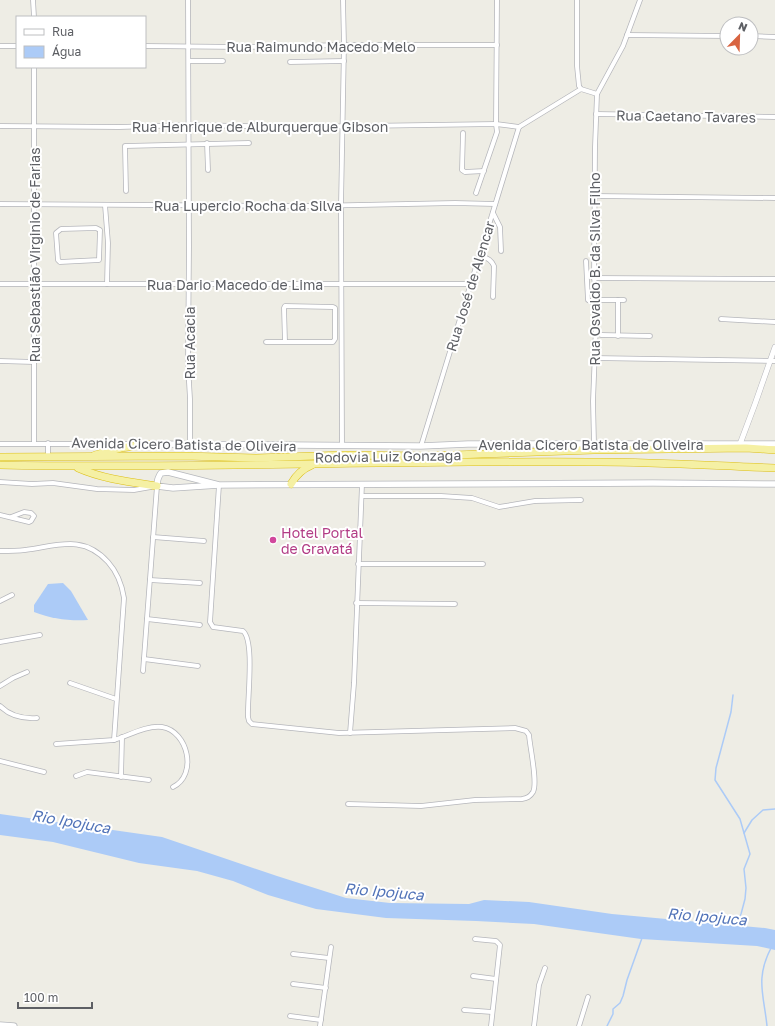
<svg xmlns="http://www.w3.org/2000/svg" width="775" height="1026" font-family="'Golos Text',sans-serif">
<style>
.water{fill:#accbf7}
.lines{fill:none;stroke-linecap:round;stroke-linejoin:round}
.stream{stroke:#accbf7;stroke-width:1.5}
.minor-casing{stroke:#b5b6bb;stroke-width:5.5}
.tertiary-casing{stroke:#b5b6bb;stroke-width:6}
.secondary-casing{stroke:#b6b8bd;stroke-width:7}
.trunk-casing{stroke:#dcbe16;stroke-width:8}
.minor{stroke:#fff;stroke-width:4}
.tertiary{stroke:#fff;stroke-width:5}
.secondary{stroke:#fff;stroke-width:5.5}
.trunk{stroke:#f5f0a4;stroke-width:7}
.hotel-dot{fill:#d1479c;stroke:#fff;stroke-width:1.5}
.labels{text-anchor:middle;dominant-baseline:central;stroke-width:4;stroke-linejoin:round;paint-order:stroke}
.street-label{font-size:14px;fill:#5d5f64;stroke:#fff}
.hotel-label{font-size:14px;fill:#b23c85;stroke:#fff;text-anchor:start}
.water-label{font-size:15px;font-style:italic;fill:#5173b8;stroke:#fff}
</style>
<rect width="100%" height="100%" fill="#eeede5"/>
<g class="water">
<path d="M63,583L71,591L88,620C69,621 52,619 34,612V605L48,584Z"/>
<path d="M0,814L162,837L277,876L346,898L390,903L469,904L484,900L529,902L612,914L765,928L775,930V950L757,946L641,939L534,924L476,921L386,918L355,914L316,909L268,895L233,881L197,871L139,863L53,842L0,835Z"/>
</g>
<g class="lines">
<g class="stream">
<path d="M733,695L731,712L716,768L715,780L740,819L750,854L744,869L746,888L745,899L741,914L736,923V927"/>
<path d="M744,833L752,820L763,810L775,809"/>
<path d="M607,1026L613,1014V1009L620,1003L623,996L627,980L642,938"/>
<path d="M767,1026C764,995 755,979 771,948"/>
</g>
<g class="minor-casing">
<g id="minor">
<path d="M33,0L34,17"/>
<path d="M188,0L189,246L188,365L190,399V445"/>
<path d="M577,0V66L579,86L581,89"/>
<path d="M627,35L727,36"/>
<path d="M751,36L775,37"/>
<path d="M0,46H17"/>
<path d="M145,46L240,47L344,45H497"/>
<path d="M189,61H223"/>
<path d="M290,62L344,61"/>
<path d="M596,114L775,117"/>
<path d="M0,126L119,127L188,125L292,127L496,124L519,127"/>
<path d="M519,127L581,89L597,94"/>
<path d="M463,133L462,170L465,172L484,171"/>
<path d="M207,143L208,170"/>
<path d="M126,191L125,146L249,143"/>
<path d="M476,193L497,132L496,124L497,0"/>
<path d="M595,196L775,198"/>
<path d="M0,204L311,206L455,203L495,204"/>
<path d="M105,205L108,243L107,284"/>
<path d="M493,213L500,227L501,251"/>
<path d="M96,228L100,230L99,260L60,262L58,260L56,233L61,229Z"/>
<path d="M480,255C486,258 491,259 494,266L493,297"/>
<path d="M586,261L588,300L592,302L597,300H624"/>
<path d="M594,278L775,279"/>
<path d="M0,284H471"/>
<path d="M618,300V336"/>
<path d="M721,319L775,322"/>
<path d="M601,335L650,336"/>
<path d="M266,342H333L335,339V308L333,307L285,306L284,308L285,342"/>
<path d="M594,358L775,361"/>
<path d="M0,361L34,362"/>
<path d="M34,443V67"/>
<path d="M0,444H131"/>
<path d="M594,444L593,401L597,300L594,278L595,147L597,94L623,46L640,0"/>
<path d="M342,445L341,205L344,45L343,0"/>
<path d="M421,446L519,127"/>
<path d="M48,457V443"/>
<path d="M0,482L32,484L53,483L97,489L134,490L151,487"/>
<path d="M219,485L210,622L213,627L243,631C255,641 247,701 248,717L249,721L252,724L339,733L515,728L526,731L529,735C530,748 538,783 533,792C530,797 527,798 522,799L475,800L421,806L348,804"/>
<path d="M362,496H441L472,498L499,507L535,501L581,500"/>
<path d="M0,515L29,522L31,521L34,516L31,513L24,512L11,517"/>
<path d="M153,537L204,541"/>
<path d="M0,551C8,551 17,551 25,550C57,546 83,534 108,562C117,572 122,585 124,598L114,740L56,744"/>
<path d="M358,564H483"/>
<path d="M150,580L200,583"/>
<path d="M0,601L12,595"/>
<path d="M356,603L455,604"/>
<path d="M147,619L200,625"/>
<path d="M0,642L40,635"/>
<path d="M144,659L198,666"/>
<path d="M143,671L157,486"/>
<path d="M70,683L116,699"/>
<path d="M0,686L13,678L27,672"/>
<path d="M0,706C10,716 23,719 37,718"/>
<path d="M350,733L354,683L362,484"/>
<path d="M114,740C128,736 146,725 162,727C188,731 198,775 173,787"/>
<path d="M0,761L44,772"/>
<path d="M76,776L87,772L149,780"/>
<path d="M121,777L122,737"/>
<path d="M475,939L496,941L500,945L491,1026"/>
<path d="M293,954L329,958"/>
<path d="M473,976L496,979"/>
<path d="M293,984L326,988"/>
<path d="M464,1010L492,1012"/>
<path d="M290,1016L321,1020"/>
<path d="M320,1026L331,947"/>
<path d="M534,1026L539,985L545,968"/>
<path d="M579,1026L588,997"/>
</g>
</g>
<g class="tertiary-casing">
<path id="tertiary" d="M740,444L755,404L775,347"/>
</g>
<g class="secondary-casing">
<g id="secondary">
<path d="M151,444L421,446L468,444H775"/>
<path d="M219,485L168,472L161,473C158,477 157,481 157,486L173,488L219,485L653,483L775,484"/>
<path d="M0,1025L14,1026"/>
</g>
</g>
<g class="trunk-casing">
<g id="trunk">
<path d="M95,455L121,448L151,444"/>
<path d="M0,457L184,456L256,458L344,455L425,456L594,450L746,448L775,450"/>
<path d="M0,465C200,469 400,460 600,462C658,462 717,466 775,468"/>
<path d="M78,468C103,479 130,482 157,486"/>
<path d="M291,484C296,475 302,469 312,465"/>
</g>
</g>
<use href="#minor" class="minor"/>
<use href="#tertiary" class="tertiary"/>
<use href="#secondary" class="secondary"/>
<use href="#trunk" class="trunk"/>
</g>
<circle class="hotel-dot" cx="273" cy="540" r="4"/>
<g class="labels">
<g class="street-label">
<text x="321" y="46">Rua Raimundo Macedo Melo</text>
<text transform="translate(686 116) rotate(1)">Rua Caetano Tavares</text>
<text x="260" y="126">Rua Henrique de Alburquerque Gibson</text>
<text x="248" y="205">Rua Lupercio Rocha da Silva</text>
<text transform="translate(34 255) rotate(-90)">Rua Sebastião Virginio de Farias</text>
<text transform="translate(594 269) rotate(-90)">Rua Osvaldo B. da Silva Filho</text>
<text x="235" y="284">Rua Dario Macedo de Lima</text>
<text transform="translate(470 286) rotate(-73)">Rua José de Alencar</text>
<text transform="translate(189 343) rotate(-90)">Rua Acacia</text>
<text transform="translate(184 444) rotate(1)">Avenida Cicero Batista de Oliveira</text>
<text x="591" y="444">Avenida Cicero Batista de Oliveira</text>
<text transform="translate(388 456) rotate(-1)">Rodovia Luiz Gonzaga</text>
</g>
<g class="hotel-label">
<text x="281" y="532">Hotel Portal<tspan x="281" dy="16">de Gravatá</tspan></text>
</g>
<g class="water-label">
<text transform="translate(71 821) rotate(10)">Rio Ipojuca</text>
<text transform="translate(384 891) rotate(5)">Rio Ipojuca</text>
<text transform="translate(707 916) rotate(5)">Rio Ipojuca</text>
</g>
</g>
<rect x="16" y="16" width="130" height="52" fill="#ffffff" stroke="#bebfc1"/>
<rect x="24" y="29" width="20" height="6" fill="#ffffff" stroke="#bebfc1"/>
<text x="52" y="36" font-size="12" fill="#5d5f64">Rua</text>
<rect x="24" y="46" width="20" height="12" fill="#accbf7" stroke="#bebfc1"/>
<text x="52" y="56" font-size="12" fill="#5d5f64">Água</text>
<g transform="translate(739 36) rotate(23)"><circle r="19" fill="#ffffff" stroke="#bebfc1"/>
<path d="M0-3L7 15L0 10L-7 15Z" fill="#d86441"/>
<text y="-6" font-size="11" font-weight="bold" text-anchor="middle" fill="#5d5f64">N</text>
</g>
<path d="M18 1002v6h74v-6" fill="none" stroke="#5d5f64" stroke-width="2"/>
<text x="24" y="1002" font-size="12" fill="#5d5f64" stroke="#ffffff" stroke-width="3" paint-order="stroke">100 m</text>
</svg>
